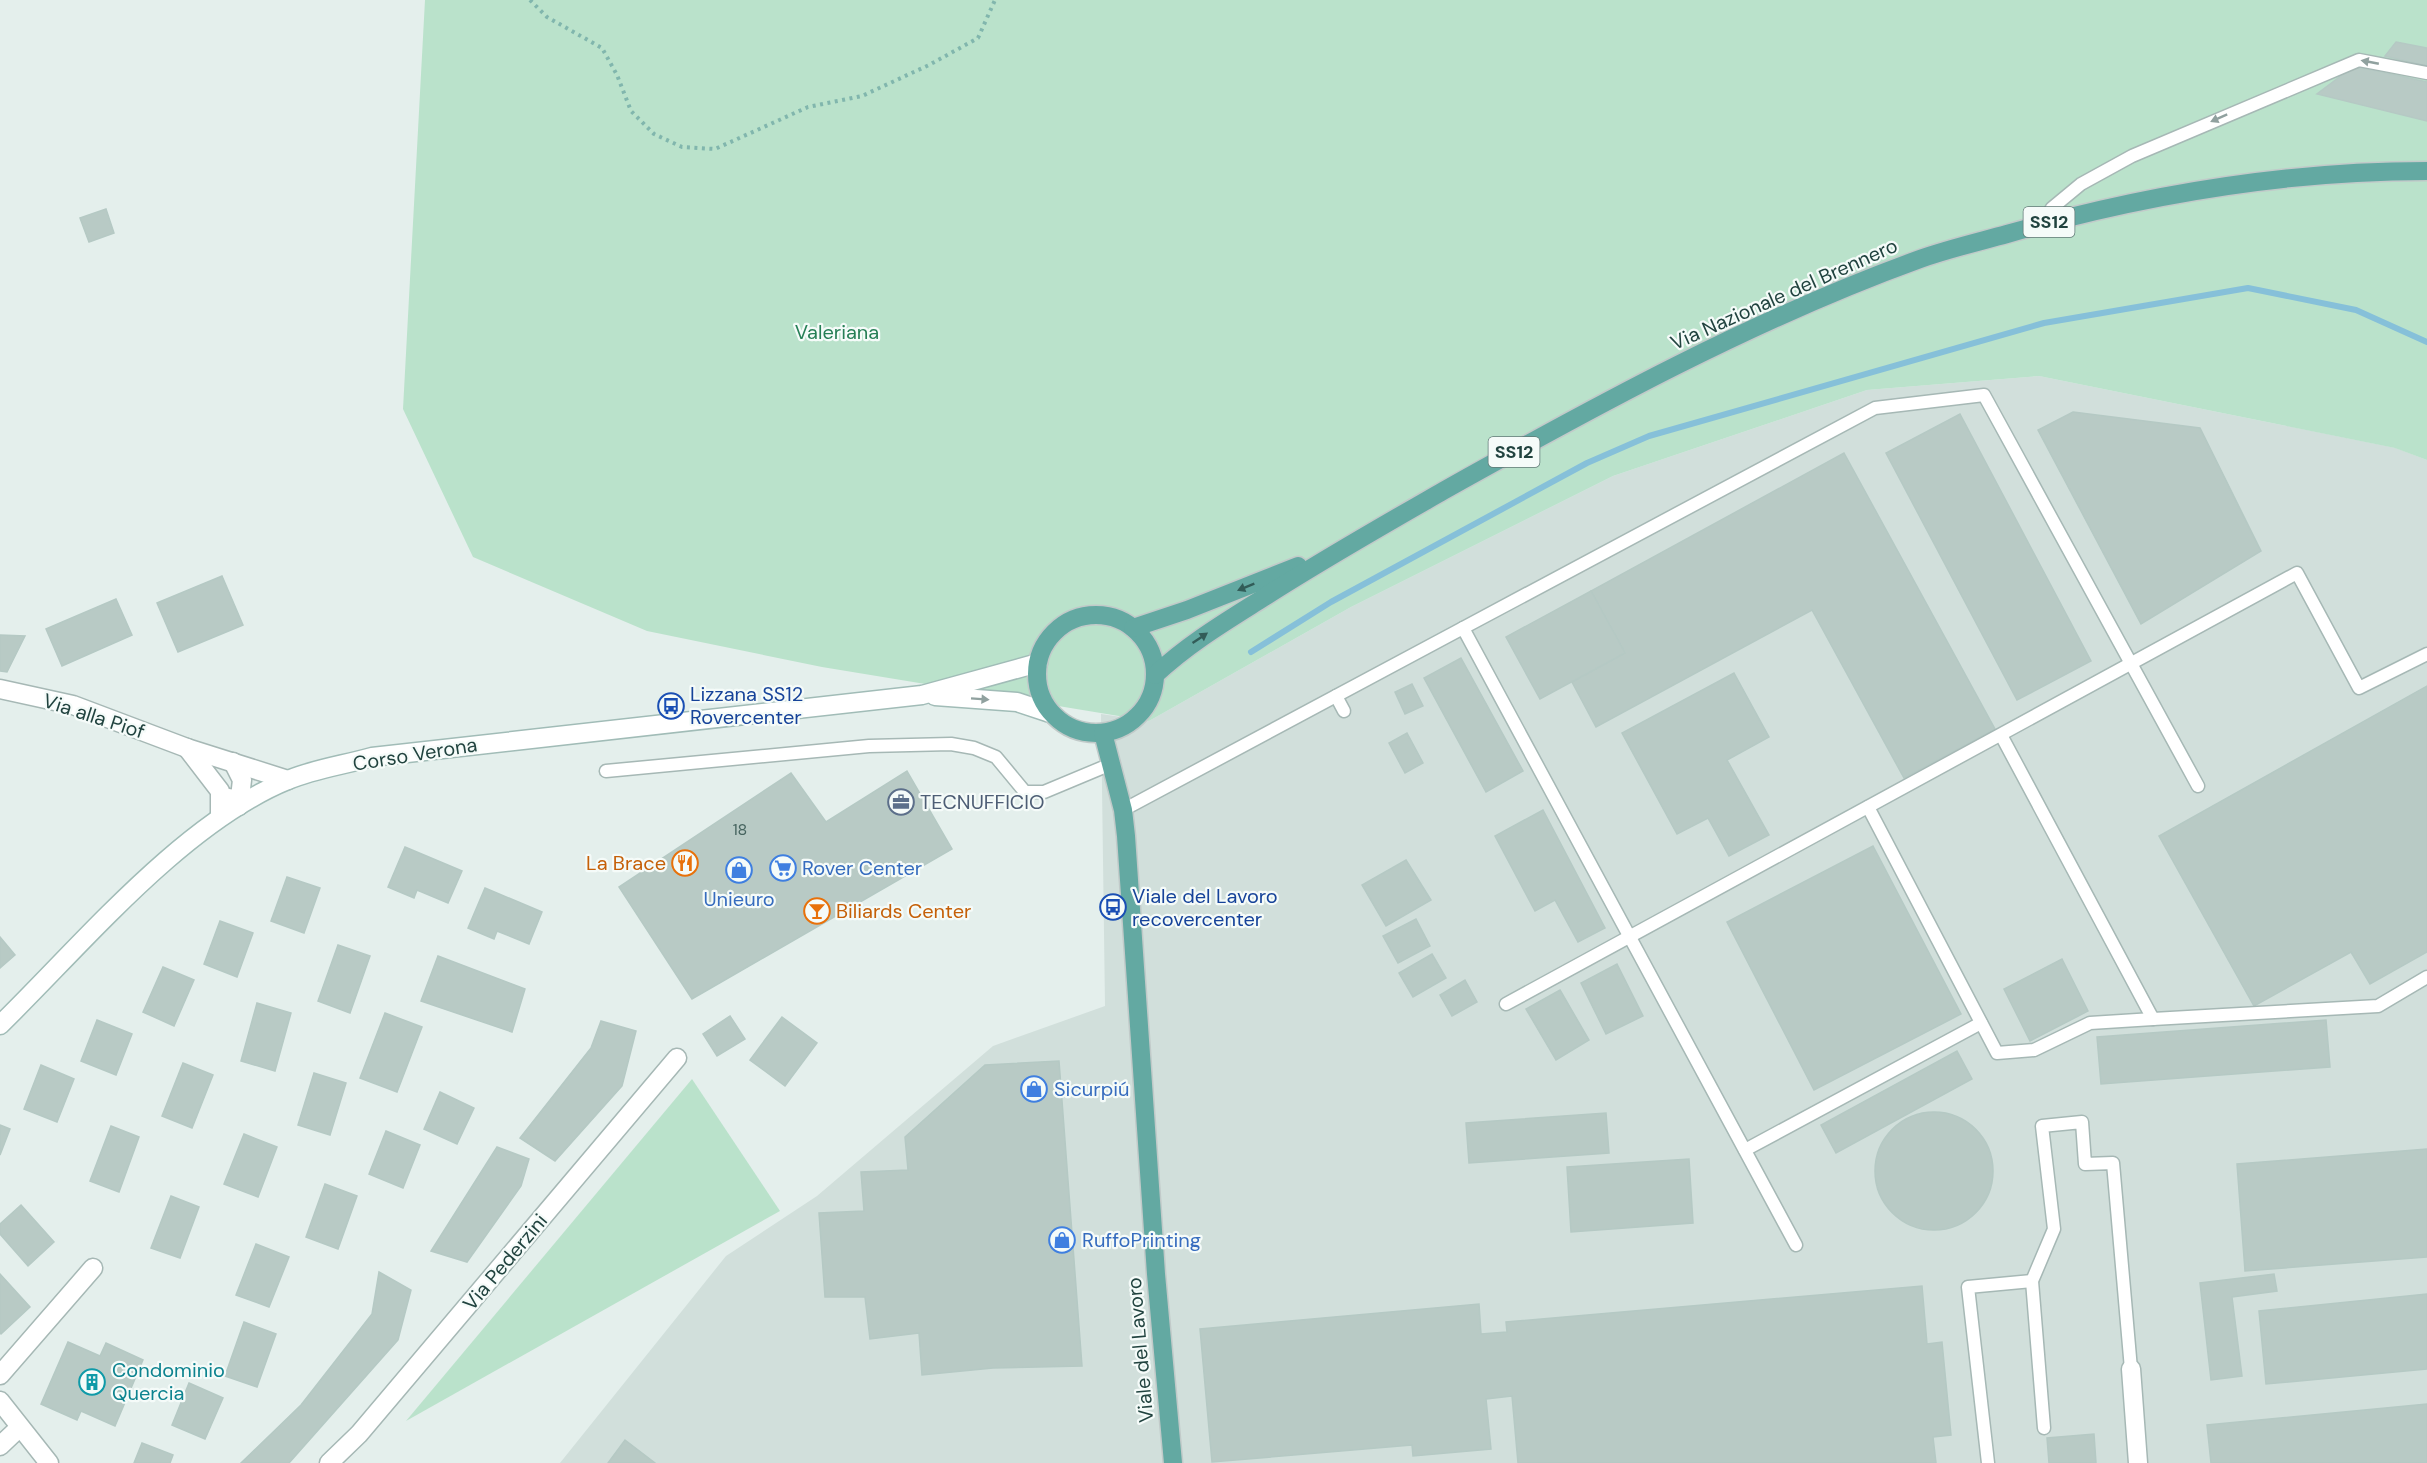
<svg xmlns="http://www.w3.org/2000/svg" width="2427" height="1463" font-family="'DM Sans',sans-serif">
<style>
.built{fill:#d1dfdb}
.green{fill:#bae2cb}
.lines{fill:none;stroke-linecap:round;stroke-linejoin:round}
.stream{stroke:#86c0d9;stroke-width:6}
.building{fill:#b8cac5;stroke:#b5c9c4;stroke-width:1.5}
.lane-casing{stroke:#a6b8b5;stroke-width:15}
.street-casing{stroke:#a6b8b5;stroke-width:21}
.secondary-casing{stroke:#a1bcb7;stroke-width:21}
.primary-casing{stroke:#c1cac9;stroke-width:21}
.path{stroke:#81b6ad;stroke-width:4;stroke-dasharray:3 4.5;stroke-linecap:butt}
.lane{stroke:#fff;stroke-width:12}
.street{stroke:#fff;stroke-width:18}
.secondary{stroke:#fff;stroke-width:18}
.primary{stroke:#63a9a2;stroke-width:18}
.oneway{fill:#90a19f}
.oneway2{fill:#325c58}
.labels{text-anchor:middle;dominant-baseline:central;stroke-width:4.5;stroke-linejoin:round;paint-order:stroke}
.number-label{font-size:16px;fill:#476560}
.shield{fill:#f5fbf9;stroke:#617a77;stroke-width:1.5}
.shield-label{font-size:18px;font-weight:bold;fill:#21433f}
.street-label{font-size:20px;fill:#21433f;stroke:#f5fbf9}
.park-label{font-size:20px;fill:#267f56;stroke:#f5fbf9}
.transit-label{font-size:20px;fill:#164399;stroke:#f5fbf9;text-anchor:start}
.service-label{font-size:20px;fill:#4e5e75;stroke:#f5fbf9;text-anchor:start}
.food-label{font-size:20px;fill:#c56008;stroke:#f5fbf9;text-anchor:end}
.shop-label{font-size:20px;fill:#366cbe;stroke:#f5fbf9;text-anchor:start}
.culture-label{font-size:20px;fill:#0d838f;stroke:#f5fbf9;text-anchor:start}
</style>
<rect width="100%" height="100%" fill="#e4efec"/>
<path class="built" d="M2039,376L2396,448L2427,460V1463H560L726,1256L817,1196L993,1046L1105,1006L1101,714L1149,721L1351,607L1613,476L1867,390Z"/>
<g class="green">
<path d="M425,0H2427V460L2395,448L2039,376L1867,390L1613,476L1351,607L1149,721L822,667L647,631L473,557L403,409Z"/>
<path d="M692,1079L780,1211L406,1421Z"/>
</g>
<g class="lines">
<path class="stream" d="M1251,652L1331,602L1587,463L1649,436L2044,323L2248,288L2356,310L2427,342"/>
</g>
<g class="building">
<path d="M2396,42L2427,48V66L2385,56Z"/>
<path d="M2354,66L2427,82V121L2317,94Z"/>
<path d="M106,209L114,233L89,242L80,218Z"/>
<path d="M2073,412L2200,428L2261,551L2141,624L2038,430Z"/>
<path d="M1960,414L2091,661L2017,700L1886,453Z"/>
<path d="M1844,453L1995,729L1904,778L1812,610L1596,727L1572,682L1625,653L1591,591Z"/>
<path d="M222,576L243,625L178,652L157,603Z"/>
<path d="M1591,591L1625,653L1540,699L1506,637Z"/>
<path d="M116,599L132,635L62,666L46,629Z"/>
<path d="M0,635L25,636L7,672L0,671Z"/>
<path d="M1461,658L1523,771L1486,792L1424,678Z"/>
<path d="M1734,673L1769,737L1727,760L1769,835L1729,856L1708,818L1677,834L1622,733Z"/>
<path d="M1412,684L1423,706L1405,714L1395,692Z"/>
<path d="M2427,686V952L2370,984L2351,952L2254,1006L2159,836Z"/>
<path d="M1407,733L1423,763L1405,773L1389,743Z"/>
<path d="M907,771L952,849L692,999L619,887L791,773L826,822Z"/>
<path d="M1543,810L1605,928L1578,942L1555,900L1535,911L1495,836Z"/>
<path d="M1873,846L1961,1014L1814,1090L1727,922Z"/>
<path d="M405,847L462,871L448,903L417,890L414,898L388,887Z"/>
<path d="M1406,860L1431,900L1386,926L1362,885Z"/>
<path d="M287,877L320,888L304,933L271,921Z"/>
<path d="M485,888L542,912L529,944L497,931L494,939L468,928Z"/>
<path d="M1416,919L1430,946L1398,963L1383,936Z"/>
<path d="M220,921L253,933L237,977L204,964Z"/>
<path d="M0,937L15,955L0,968Z"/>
<path d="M338,945L370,956L350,1013L318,1001Z"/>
<path d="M1432,954L1446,978L1413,997L1399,973Z"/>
<path d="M438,956L525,989L512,1032L421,1001Z"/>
<path d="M2062,959L2088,1011L2030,1041L2004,989Z"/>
<path d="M1617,964L1643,1016L1606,1034L1581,983Z"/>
<path d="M163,967L194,980L174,1026L143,1012Z"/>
<path d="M1465,980L1477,1002L1452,1016L1440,995Z"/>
<path d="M1560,990L1589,1040L1556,1060L1526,1009Z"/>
<path d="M257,1003L291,1013L275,1071L241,1061Z"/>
<path d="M385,1013L422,1027L397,1092L360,1078Z"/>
<path d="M730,1016L745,1039L717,1056L703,1034Z"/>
<path d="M782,1017L817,1043L785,1086L750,1060Z"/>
<path d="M97,1020L132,1034L116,1075L81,1061Z"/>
<path d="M2326,1020L2330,1067L2101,1084L2097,1037Z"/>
<path d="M601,1021L636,1031L622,1086L555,1161L520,1138L591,1048Z"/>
<path d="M1957,1051L1972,1079L1836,1153L1821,1125Z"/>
<path d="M1059,1061L1082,1366L993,1368L922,1375L919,1333L870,1339L865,1297H825L819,1213L864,1211L861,1172L908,1170L905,1137L985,1065Z"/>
<path d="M183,1063L213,1075L192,1128L162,1116Z"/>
<path d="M41,1065L74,1079L57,1122L24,1109Z"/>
<path d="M314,1073L346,1083L330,1135L298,1125Z"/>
<path d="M440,1092L474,1108L457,1144L424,1129Z"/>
<circle cx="1934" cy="1171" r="59"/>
<path d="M1606,1113L1609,1153L1469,1163L1466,1123Z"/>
<path d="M0,1125L10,1129L0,1155Z"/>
<path d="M111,1126L139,1137L119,1192L90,1181Z"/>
<path d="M386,1131L420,1145L403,1188L369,1174Z"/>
<path d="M244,1134L277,1147L258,1197L224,1184Z"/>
<path d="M497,1147L529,1159L521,1186L467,1262L431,1251Z"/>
<path d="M2427,1149V1257L2245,1271L2237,1164Z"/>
<path d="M1689,1159L1693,1223L1571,1232L1567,1167Z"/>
<path d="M325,1184L357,1196L338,1249L306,1237Z"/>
<path d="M171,1196L199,1207L180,1258L151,1248Z"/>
<path d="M21,1205L54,1242L28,1266L0,1234V1224Z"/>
<path d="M256,1244L289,1257L269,1307L236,1295Z"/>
<path d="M379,1272L411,1290L398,1340L289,1463H241L301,1405L372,1314Z"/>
<path d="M0,1274L30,1307L1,1334L0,1333Z"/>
<path d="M2274,1274L2277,1291L2232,1297L2242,1376L2211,1380L2200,1283Z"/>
<path d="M1922,1286L1927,1344L1942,1342L1951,1435L1933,1437L1936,1463H1518L1512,1396L1486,1399L1491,1449L1413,1456L1412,1445L1212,1462L1200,1329L1479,1304L1481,1334L1507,1332L1506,1322Z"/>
<path d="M2427,1294V1369L2266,1384L2259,1311Z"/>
<path d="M244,1322L276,1334L257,1387L225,1376Z"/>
<path d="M68,1342L100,1356L106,1343L143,1360L115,1426L81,1411L77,1420L41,1404Z"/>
<path d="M189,1383L223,1398L205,1439L172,1425Z"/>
<path d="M2427,1404V1463H2211L2207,1425Z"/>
<path d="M2094,1434L2096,1463H2049L2047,1438Z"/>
<path d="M625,1440L655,1463H608Z"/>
<path d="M142,1443L173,1455L170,1463H134Z"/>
</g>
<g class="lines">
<g class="lane-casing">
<g id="lane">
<path d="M2043,224L2052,208L2081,184L2132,156L2359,60L2427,73"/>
<path d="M1463,628L1875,408L1984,395L2198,786"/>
<path d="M1336,696L1344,711"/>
<path d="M2001,735L2153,1019L2378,1006L2427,977"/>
<path d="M606,771L869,746L951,744L974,748L996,757L1025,792H1044L1111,764"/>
<path d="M1868,807L1997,1053L2034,1050L2090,1023L2153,1019"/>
<path d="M1123,810L1463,628L1796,1245"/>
<path d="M1506,1004L2297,573L2359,688L2427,654"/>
<path d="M1745,1150L1981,1023"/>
<path d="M2044,1428L2032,1281L2054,1229L2042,1126L2082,1122L2085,1164L2113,1163L2131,1369"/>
<path d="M1988,1463L1968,1287L2032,1281"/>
</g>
</g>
<g class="street-casing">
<g id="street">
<path d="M0,689L73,705L187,748L288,780"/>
<path d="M187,748L220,791V817"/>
<path d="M229,798L239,806L242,780L233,762"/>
<path d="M2131,1369L2138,1463"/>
<path d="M0,1375L93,1268"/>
<path d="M0,1401L49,1463"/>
<path d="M0,1446L19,1428"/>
<path d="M329,1463L359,1434L677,1058"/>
</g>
</g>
<g class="secondary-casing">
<g id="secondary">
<path d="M935,696L1017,702L1050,713"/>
<path d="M0,1025C81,946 182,823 288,780C314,769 344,765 372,757L922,695L1038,663"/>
</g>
</g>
<g class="primary-casing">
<g id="primary">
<circle cx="1096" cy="674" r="59"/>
<path d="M1133,628L1187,610L1298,566"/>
<path d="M1155,675C1188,644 1225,622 1263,598C1322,560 1382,526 1443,491C1597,405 1754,319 1920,259C1948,249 1978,242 2007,234C2143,195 2285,171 2427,171"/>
<path d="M1103,733L1123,810L1126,836L1156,1274L1173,1463"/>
</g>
</g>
<path class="path" d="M530,0L547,17L602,48L617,75L631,111L654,134L682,147L715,149L808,107L862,96L929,65L978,38L995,0"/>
<use href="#lane" class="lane"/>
<use href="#street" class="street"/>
<use href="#secondary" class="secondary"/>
<use href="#primary" class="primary"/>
</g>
<defs><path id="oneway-solid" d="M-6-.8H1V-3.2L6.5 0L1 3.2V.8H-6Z" transform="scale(1.5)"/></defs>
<g class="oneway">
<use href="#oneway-solid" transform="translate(2370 62) rotate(-169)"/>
<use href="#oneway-solid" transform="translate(2219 118) rotate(156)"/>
<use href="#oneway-solid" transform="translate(980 699) rotate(4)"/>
</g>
<g class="oneway2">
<use href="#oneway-solid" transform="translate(1246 587) rotate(158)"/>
<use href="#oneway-solid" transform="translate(1200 638) rotate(-34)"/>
</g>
<defs>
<g id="bus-ring" transform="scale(1.35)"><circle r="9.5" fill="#f5fbf9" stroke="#1a4fb4" stroke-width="1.5"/><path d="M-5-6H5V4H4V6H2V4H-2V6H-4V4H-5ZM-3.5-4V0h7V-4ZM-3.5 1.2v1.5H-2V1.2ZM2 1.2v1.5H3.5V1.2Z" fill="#1a4fb4"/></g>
<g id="office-ring" transform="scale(1.35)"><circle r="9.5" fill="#f5fbf9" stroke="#5c6f8a" stroke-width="1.5"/><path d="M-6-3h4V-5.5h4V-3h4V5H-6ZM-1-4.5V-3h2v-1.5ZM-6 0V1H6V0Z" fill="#5c6f8a"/></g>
<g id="restaurant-ring" transform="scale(1.35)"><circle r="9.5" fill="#f5fbf9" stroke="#e8710a" stroke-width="1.5"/><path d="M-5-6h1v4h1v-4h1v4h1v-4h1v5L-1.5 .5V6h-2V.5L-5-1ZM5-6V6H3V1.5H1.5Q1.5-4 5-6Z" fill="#e8710a"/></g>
<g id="supermarket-ring" transform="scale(1.35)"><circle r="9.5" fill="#f5fbf9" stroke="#3f7fe0" stroke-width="1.5"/><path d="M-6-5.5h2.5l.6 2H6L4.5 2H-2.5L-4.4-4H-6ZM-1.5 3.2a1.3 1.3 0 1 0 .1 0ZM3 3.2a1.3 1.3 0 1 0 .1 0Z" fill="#3f7fe0"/></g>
<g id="shop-ring" transform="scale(1.35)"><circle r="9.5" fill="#f5fbf9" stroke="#3f7fe0" stroke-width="1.5"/><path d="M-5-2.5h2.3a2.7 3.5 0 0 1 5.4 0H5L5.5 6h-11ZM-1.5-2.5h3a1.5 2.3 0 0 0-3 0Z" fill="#3f7fe0"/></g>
<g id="bar-ring" transform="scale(1.35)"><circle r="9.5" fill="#f5fbf9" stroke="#e8710a" stroke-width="1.5"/><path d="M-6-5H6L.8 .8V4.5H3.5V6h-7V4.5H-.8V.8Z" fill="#e8710a"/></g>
<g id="building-ring" transform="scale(1.35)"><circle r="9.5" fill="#f5fbf9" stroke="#0f9aa8" stroke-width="1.5"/><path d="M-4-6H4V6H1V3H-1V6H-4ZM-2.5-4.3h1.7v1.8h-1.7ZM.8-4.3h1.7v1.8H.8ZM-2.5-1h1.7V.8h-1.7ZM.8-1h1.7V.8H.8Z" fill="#0f9aa8"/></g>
</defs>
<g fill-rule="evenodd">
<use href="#bus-ring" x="671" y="706"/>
<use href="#office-ring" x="901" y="802"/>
<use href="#restaurant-ring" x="685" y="863"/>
<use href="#supermarket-ring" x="783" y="868"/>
<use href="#shop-ring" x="739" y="870"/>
<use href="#bus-ring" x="1113" y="907"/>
<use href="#bar-ring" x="817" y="911"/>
<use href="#shop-ring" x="1034" y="1089"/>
<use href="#shop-ring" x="1062" y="1240"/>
<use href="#building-ring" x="92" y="1382"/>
</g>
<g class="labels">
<g class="number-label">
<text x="740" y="829">18</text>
</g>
<g class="shield">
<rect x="2023.5" y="207" width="51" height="30" rx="4.5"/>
<rect x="1488.5" y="437" width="51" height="30" rx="4.5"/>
</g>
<g class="shield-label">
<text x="2049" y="222">SS12</text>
<text x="1514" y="452">SS12</text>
</g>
<g class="street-label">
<text transform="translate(1784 294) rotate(-24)">Via Nazionale del Brennero</text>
<text transform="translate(94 716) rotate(18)">Via alla Piof</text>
<text transform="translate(415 754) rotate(-9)">Corso Verona</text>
<text transform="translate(505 1262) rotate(-50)">Via Pederzini</text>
<text transform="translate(1140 1350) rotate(-95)">Viale del Lavoro</text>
</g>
<g class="park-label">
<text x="837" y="332">Valeriana</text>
</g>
<g class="transit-label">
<text x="690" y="694">Lizzana SS12<tspan x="690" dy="23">Rovercenter</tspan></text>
<text x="1132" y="896">Viale del Lavoro<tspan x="1132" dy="23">recovercenter</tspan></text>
</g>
<g class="service-label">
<text x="920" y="802">TECNUFFICIO</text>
</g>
<g class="food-label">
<text x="666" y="863">La Brace</text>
<text x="836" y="911" text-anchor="start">Biliards Center</text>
</g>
<g class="shop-label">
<text x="802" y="868">Rover Center</text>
<text x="739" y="899" text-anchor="middle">Unieuro</text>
<text x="1054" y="1089">Sicurpiú</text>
<text x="1082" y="1240">RuffoPrinting</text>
</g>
<g class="culture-label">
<text x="112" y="1370">Condominio<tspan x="112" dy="23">Quercia</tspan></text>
</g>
</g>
</svg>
